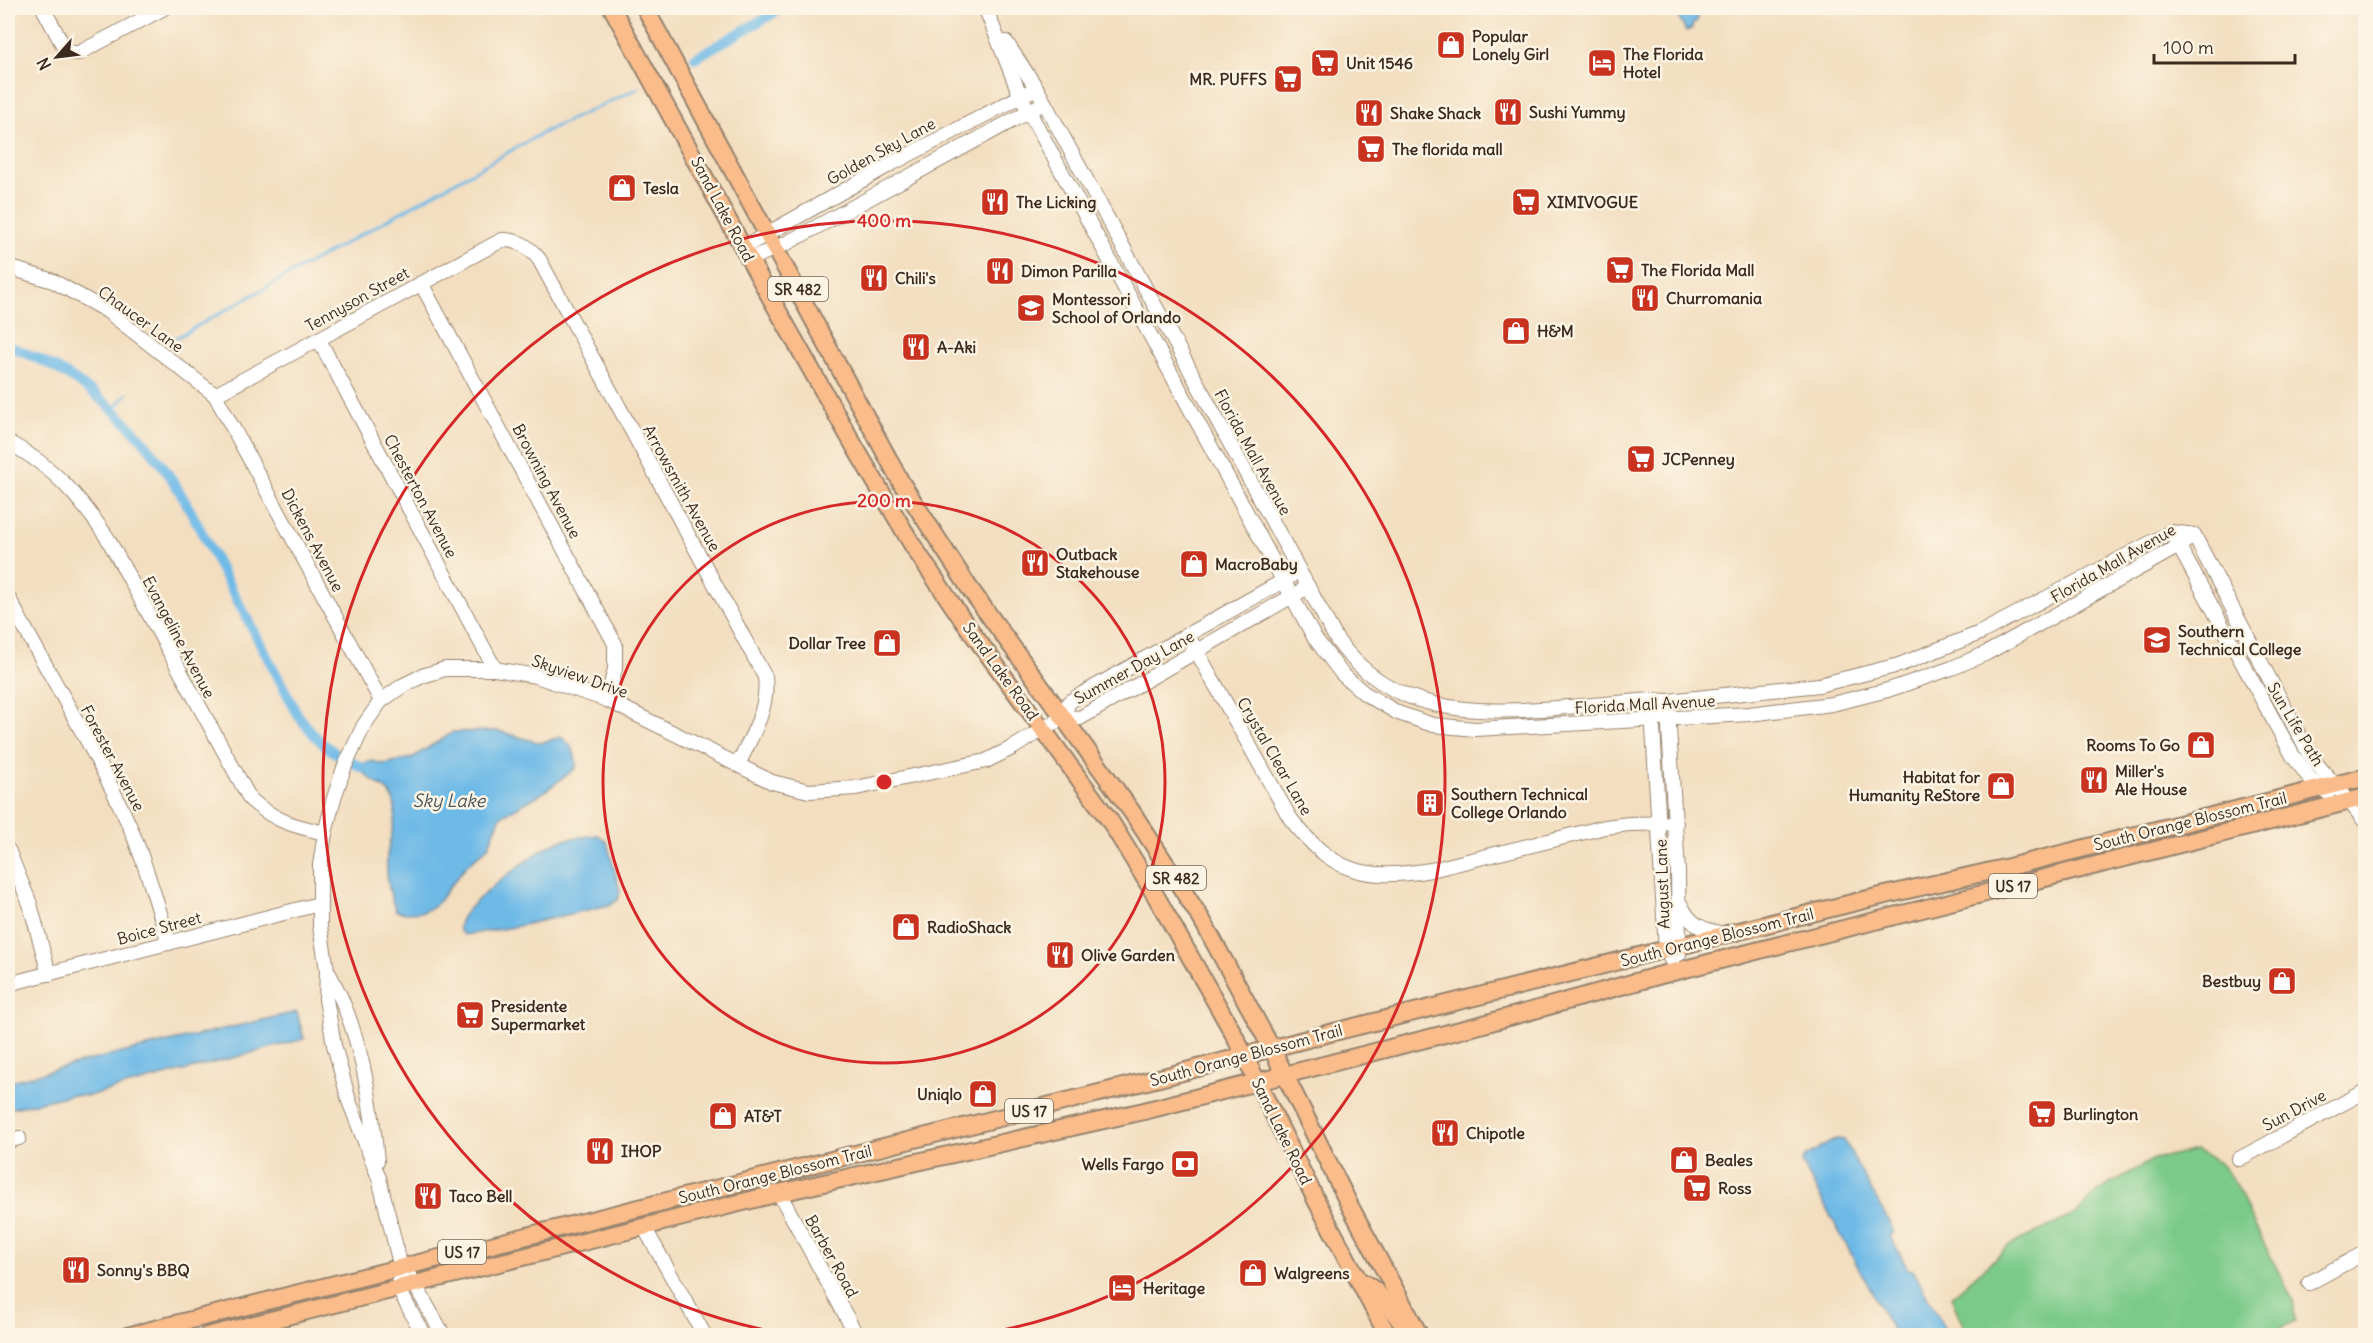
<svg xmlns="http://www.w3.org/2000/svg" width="2373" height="1343" font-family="Delius,sans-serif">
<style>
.green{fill:#7cca8a;stroke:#5c7a54;stroke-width:1.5}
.water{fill:#6ebae7;stroke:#547282;stroke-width:1.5}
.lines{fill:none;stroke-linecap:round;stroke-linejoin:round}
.stream{stroke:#6ebae7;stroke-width:3}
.canal{stroke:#6ebae7;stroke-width:10}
.minor-casing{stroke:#97846f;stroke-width:16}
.major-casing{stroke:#97846f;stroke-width:20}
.minor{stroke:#fff;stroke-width:14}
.major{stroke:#f9bc8a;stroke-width:16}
.ring{fill:none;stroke:#d62828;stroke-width:3}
.labels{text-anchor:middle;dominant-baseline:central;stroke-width:5;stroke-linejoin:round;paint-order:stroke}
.shield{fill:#fcf5e5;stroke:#75675a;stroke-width:1.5}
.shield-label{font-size:15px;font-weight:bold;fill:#3b2a1e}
.poi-label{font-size:16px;font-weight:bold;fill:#3b2a1e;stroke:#fcf5e5;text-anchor:start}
.street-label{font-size:16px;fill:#3b2a1e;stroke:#fcf5e5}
.water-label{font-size:18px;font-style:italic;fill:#4a555a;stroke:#fcf5e5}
.centre{fill:#d62828;stroke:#fcf5e5;stroke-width:3}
.ring-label{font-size:18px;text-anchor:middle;font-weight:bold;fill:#d62828;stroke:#fcf5e5;stroke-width:5;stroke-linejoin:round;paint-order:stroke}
</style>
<rect width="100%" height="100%" fill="#fcf5e5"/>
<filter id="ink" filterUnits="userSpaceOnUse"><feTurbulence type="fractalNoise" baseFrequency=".0167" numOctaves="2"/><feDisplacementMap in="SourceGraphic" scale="12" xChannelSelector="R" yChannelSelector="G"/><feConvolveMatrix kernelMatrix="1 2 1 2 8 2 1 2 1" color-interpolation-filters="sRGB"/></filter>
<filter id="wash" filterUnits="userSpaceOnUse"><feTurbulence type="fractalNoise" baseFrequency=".008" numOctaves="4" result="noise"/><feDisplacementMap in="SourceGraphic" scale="24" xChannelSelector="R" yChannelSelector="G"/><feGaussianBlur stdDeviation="1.35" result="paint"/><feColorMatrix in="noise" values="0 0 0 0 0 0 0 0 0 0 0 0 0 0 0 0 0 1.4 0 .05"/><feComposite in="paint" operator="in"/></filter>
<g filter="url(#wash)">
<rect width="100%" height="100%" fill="#f3dec0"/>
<path class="green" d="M2196,1150L2221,1164L2238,1187L2250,1216L2293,1300L2295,1321L2264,1336L1967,1335L1951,1297L2010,1245L2076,1214L2101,1189L2154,1159Z"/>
<g class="water">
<path d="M1681,8L1684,10L1694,8L1698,16L1697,21L1692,25L1693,28L1686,31L1675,11Z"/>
<path d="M498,731L540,743L561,737C573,746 576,753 576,768L541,794L501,816L488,847L466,866L435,906L422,912L407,913L396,911C389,894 386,878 387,860C387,839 402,815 391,795C385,785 369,782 363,771L364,763L371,761L384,764L412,758L453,732Z"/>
<path d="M598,835L607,842L620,891L618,900L609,905L514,927L464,935L459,930C459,927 459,924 460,921C467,903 538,850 557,842C569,837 585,837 598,835Z"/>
<path d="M297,1012L304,1039L88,1096L71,1095L8,1109V1082L83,1062Z"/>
<path d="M1836,1139L1844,1140L1894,1232L1890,1236L1908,1269L1913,1270L1948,1335H1895L1802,1163L1806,1156Z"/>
</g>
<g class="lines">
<g class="stream">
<path d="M176,338L546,131L639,88"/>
<path d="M114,409L127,394"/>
</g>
<g class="canal">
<path d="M695,58L783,8"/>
<path d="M8,346C80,372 138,424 178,489C194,515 207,543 221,570C247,618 272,666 298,715C321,746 330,751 363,768"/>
</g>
</g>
</g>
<g filter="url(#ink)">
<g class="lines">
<g class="minor-casing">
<g id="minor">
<path d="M43,8L65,49L72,53H79L164,8"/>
<path d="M987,12L1020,95L1314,637L1342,674L1364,693L1398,713L1433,725L1475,729L1749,714L1832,704L1888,690L1952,668L1987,653L2179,546L2194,535"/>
<path d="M1006,42L1037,89L1337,640C1392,715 1471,714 1556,708C1588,705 1620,703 1651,700L1668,701L1819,685L1899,665L1980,633L2171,532L2194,535"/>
<path d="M744,247L891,164L1029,92"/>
<path d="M750,259L787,243L1037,107"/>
<path d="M8,267L53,281L107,311L215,395L381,701"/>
<path d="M421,283L615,644V669L607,700"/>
<path d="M319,340L495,669"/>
<path d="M215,395L502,240C520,240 528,246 539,259L765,677C769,710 751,736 738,765"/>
<path d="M8,442C54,467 79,496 108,539L250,799C274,821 294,826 325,833"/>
<path d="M2194,535L2309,754C2327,779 2349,798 2366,823"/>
<path d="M2175,539L2293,756L2311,780L2328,793"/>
<path d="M8,597C48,673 95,748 130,827C146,864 157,904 169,943"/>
<path d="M1187,634L1290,818C1333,873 1363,881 1431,870L1605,827L1629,824L1676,823"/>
<path d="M1652,711L1666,950L1677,971"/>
<path d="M1668,712L1678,872L1679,954"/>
<path d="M1063,717L1069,702L1082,694L1290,577"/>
<path d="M8,850L30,904L49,974"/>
<path d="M1681,905C1690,925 1703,930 1724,934"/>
<path d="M328,972C360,1028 371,1098 377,1161"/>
<path d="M8,984L319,904"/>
<path d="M8,1141L19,1138"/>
<path d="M2239,1159L2366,1091"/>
<path d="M779,1193L857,1336"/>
<path d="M644,1227L705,1336"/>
<path d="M411,1278L444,1336"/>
<path d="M2309,1283L2366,1252"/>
<path d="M424,1336L398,1288L401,1268L379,1178L349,1101L334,1045L326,999L327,970L320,926V865L325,833L334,798L344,768L364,725L381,701L402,686L422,676L445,669H495L536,676L607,700L772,782L809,791L856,788L986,761L1014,747L1063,717L1080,718L1308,587"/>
</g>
</g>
<g class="major-casing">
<g id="major">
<path d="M612,8L769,295L856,449L913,546L962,619L1110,821L1157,898L1232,1031L1316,1200L1388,1336"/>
<path d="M645,8L902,484L970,589L1132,812L1202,920L1272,1049L1351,1208L1420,1336"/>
<path d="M1362,1282C1382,1292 1394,1313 1407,1331"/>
<path d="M127,1336L1171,1075L1330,1033L1868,899L2013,866L2366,777"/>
<path d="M207,1336L779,1193L1144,1111L1480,1025L1661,975L2366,797"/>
</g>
</g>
<use href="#minor" class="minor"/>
<use href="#major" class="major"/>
</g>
</g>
<g class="ring">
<circle cx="884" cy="782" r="281"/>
<path d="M791 1335A561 561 0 1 1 977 1335"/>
</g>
<defs>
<g id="shop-square" transform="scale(1.5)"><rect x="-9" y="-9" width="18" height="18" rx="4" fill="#c8321e" stroke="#fcf5e5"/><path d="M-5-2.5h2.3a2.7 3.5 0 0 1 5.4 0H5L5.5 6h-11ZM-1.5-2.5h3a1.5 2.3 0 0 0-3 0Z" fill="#fff"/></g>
<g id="supermarket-square" transform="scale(1.5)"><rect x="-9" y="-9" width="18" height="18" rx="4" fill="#c8321e" stroke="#fcf5e5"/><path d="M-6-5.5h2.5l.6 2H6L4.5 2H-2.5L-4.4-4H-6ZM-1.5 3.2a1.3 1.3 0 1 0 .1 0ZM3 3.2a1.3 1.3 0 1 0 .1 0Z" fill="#fff"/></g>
<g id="hotel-square" transform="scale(1.5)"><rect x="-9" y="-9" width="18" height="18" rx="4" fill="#c8321e" stroke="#fcf5e5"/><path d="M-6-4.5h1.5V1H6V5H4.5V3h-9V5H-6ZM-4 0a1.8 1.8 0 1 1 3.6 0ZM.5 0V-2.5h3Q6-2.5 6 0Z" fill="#fff"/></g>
<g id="restaurant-square" transform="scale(1.5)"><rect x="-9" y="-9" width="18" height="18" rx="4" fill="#c8321e" stroke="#fcf5e5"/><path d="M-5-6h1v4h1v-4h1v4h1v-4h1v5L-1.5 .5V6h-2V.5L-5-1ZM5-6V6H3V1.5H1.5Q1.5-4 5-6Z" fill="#fff"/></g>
<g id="school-square" transform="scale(1.5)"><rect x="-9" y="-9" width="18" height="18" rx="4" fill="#c8321e" stroke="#fcf5e5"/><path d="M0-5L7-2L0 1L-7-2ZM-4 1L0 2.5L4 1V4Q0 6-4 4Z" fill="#fff"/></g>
<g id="university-square" transform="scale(1.5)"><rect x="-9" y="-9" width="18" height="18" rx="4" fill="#c8321e" stroke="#fcf5e5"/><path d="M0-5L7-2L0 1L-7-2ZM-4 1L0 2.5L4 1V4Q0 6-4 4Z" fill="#fff"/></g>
<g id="building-square" transform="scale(1.5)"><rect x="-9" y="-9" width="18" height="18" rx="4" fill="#c8321e" stroke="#fcf5e5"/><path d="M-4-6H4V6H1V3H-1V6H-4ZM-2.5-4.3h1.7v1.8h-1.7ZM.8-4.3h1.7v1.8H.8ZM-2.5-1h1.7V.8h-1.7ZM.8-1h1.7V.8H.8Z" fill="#fff"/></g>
<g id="bank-square" transform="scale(1.5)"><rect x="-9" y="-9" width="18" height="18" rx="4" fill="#c8321e" stroke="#fcf5e5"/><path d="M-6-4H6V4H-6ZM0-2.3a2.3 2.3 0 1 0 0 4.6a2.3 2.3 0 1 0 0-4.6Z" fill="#fff"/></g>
</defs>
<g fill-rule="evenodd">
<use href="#shop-square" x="1451" y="45"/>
<use href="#supermarket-square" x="1325" y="63"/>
<use href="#hotel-square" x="1602" y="63"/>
<use href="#supermarket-square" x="1288" y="79"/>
<use href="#restaurant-square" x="1508" y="112"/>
<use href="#restaurant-square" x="1369" y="113"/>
<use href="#supermarket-square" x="1371" y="149"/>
<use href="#shop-square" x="622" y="188"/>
<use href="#restaurant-square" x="995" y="202"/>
<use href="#supermarket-square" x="1526" y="202"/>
<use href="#supermarket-square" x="1620" y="270"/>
<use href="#restaurant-square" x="1000" y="271"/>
<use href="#restaurant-square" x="874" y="278"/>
<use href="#restaurant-square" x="1645" y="298"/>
<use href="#school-square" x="1031" y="308"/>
<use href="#shop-square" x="1516" y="331"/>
<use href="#restaurant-square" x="916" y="347"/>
<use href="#supermarket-square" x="1641" y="459"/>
<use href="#restaurant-square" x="1035" y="563"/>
<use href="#shop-square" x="1194" y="564"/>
<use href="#university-square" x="2157" y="640"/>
<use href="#shop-square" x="887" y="643"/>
<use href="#shop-square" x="2201" y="745"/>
<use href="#restaurant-square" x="2094" y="780"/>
<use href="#shop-square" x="2001" y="786"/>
<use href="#building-square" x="1430" y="803"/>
<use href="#shop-square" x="906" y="927"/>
<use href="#restaurant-square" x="1060" y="955"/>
<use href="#shop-square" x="2282" y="981"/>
<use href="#supermarket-square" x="470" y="1015"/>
<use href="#shop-square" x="983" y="1094"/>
<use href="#supermarket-square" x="2042" y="1114"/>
<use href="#shop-square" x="723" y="1116"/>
<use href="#restaurant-square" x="1445" y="1133"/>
<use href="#restaurant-square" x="600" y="1151"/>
<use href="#shop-square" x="1684" y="1160"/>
<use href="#bank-square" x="1185" y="1164"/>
<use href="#supermarket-square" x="1697" y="1188"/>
<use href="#restaurant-square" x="428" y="1196"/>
<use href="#restaurant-square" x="76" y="1270"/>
<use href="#shop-square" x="1253" y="1273"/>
<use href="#hotel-square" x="1122" y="1288"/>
</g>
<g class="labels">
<g class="shield">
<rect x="768" y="277" width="60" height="24" rx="4.5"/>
<rect x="1146" y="866" width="60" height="24" rx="4.5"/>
<rect x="1989" y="874" width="48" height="24" rx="4.5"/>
<rect x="1005" y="1099" width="48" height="24" rx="4.5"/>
<rect x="438" y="1240" width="48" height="24" rx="4.5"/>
</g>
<g class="shield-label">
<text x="798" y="289">SR 482</text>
<text x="1176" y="878">SR 482</text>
<text x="2013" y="886">US 17</text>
<text x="1029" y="1111">US 17</text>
<text x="462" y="1252">US 17</text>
</g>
<g class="poi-label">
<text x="1472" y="36">Popular<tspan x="1472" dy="18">Lonely Girl</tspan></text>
<text x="1623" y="54">The Florida<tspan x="1623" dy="18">Hotel</tspan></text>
<text x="1346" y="63">Unit 1546</text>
<text x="1267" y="79" text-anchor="end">MR. PUFFS</text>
<text x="1529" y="112">Sushi Yummy</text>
<text x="1390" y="113">Shake Shack</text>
<text x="1392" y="149">The florida mall</text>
<text x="643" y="188">Tesla</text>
<text x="1016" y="202">The Licking</text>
<text x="1547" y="202">XIMIVOGUE</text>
<text x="1641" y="270">The Florida Mall</text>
<text x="1021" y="271">Dimon Parilla</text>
<text x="895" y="278">Chili's</text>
<text x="1666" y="298">Churromania</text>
<text x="1052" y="299">Montessori<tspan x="1052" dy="18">School of Orlando</tspan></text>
<text x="1537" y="331">H&amp;M</text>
<text x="937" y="347">A-Aki</text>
<text x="1662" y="459">JCPenney</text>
<text x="1056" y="554">Outback<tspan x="1056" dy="18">Stakehouse</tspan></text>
<text x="1215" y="564">MacroBaby</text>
<text x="2178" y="631">Southern<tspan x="2178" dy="18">Technical College</tspan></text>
<text x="866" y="643" text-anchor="end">Dollar Tree</text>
<text x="2180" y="745" text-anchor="end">Rooms To Go</text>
<text x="2115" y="771">Miller's<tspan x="2115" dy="18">Ale House</tspan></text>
<text x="1980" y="777" text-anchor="end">Habitat for<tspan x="1980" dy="18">Humanity ReStore</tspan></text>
<text x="1451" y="794">Southern Technical<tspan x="1451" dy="18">College Orlando</tspan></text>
<text x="927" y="927">RadioShack</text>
<text x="1081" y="955">Olive Garden</text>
<text x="2261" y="981" text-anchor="end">Bestbuy</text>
<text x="491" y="1006">Presidente<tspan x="491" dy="18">Supermarket</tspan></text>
<text x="962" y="1094" text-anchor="end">Uniqlo</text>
<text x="2063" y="1114">Burlington</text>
<text x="744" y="1116">AT&amp;T</text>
<text x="1466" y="1133">Chipotle</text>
<text x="621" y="1151">IHOP</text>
<text x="1705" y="1160">Beales</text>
<text x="1164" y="1164" text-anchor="end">Wells Fargo</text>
<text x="1718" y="1188">Ross</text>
<text x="449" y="1196">Taco Bell</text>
<text x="97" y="1270">Sonny's BBQ</text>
<text x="1274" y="1273">Walgreens</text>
<text x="1143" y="1288">Heritage</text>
</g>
<g class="street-label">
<text transform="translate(881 151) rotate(-29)">Golden Sky Lane</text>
<text transform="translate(723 209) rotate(62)">Sand Lake Road</text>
<text transform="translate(357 299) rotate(-29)">Tennyson Street</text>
<text transform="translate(141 319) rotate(36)">Chaucer Lane</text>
<text transform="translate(1253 452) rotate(61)">Florida Mall Avenue</text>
<text transform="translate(547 481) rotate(62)">Browning Avenue</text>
<text transform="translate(682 488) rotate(61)">Arrowsmith Avenue</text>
<text transform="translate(421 496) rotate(62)">Chesterton Avenue</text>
<text transform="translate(313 540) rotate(62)">Dickens Avenue</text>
<text transform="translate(2113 563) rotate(-30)">Florida Mall Avenue</text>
<text transform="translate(179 637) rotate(62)">Evangeline Avenue</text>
<text transform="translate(1134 667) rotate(-29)">Summer Day Lane</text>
<text transform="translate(1001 671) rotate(54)">Sand Lake Road</text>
<text transform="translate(580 676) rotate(19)">Skyview Drive</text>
<text transform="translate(1645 704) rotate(-3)">Florida Mall Avenue</text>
<text transform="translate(2296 724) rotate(59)">Sun Life Path</text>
<text transform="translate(1275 756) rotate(60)">Crystal Clear Lane</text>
<text transform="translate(113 758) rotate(62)">Forester Avenue</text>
<text transform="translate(2190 821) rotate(-14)">South Orange Blossom Trail</text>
<text transform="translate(1662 884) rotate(-92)">August Lane</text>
<text transform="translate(159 928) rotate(-15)">Boice Street</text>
<text transform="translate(1717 937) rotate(-14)">South Orange Blossom Trail</text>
<text transform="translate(1246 1055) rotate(-15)">South Orange Blossom Trail</text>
<text transform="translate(2294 1110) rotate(-28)">Sun Drive</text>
<text transform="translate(1282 1131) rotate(64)">Sand Lake Road</text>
<text transform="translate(775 1174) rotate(-14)">South Orange Blossom Trail</text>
<text transform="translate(832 1256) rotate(61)">Barber Road</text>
</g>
<g class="water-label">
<text x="449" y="800">Sky Lake</text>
</g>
</g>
<circle cx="884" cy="782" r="9" class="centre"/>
<g class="ring-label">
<text x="884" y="227">400 m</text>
<text x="884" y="507">200 m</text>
</g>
<rect width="2373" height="1343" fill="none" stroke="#fcf5e5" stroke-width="30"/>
<g transform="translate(57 57) rotate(242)" stroke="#fcf5e5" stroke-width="4.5" paint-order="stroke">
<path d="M0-4.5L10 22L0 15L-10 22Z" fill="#3b2a1e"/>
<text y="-9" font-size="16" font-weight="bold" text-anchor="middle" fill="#3b2a1e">N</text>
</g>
<path d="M2154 54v9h141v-9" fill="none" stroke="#3b2a1e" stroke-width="3"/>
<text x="2163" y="54" font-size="18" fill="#3b2a1e" stroke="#fcf5e5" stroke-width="4.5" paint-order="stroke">100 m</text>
</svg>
